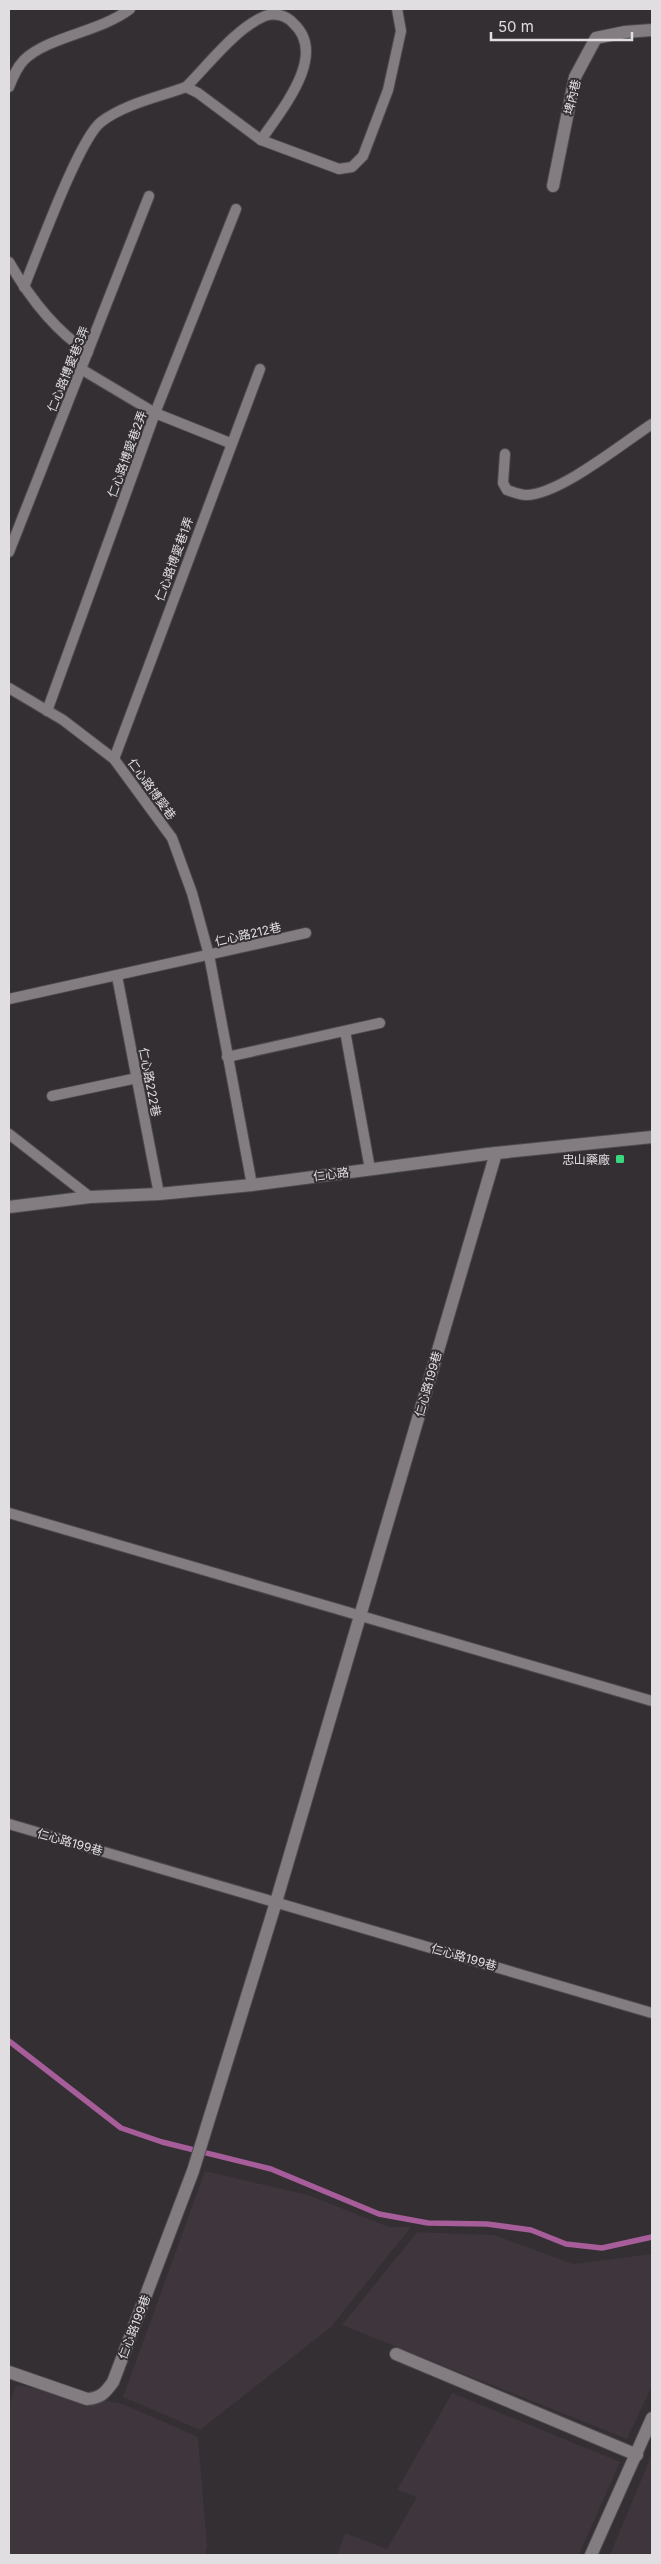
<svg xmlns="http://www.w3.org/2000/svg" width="661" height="2564" font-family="Inter,'Noto Sans TC',sans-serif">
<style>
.built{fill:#3f353d}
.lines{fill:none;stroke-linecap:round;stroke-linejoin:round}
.stream{stroke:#a65d99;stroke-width:5.5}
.service-casing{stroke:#4e4b4e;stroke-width:12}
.minor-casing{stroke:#4e4b4e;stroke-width:14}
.tertiary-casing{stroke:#4e4b4e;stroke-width:14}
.service{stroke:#837d81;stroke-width:10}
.minor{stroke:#837d81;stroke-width:12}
.tertiary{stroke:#837d81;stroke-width:12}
.poi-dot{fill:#39d87f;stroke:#332f32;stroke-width:2}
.labels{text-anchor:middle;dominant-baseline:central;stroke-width:4;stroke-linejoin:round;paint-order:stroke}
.street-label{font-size:12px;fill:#e1dee1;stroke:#332f32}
.poi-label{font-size:12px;fill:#e1dee1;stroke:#332f32;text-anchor:end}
</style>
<rect width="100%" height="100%" fill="#332f32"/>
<g class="built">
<path d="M205,2171L308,2195L389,2227H411L331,2327L200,2430L123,2397Z"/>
<path d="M417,2232L494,2235L573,2264L652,2254V2386L627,2439L342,2325Z"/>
<path d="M16,2385L123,2404L198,2437L207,2546L205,2555H9V2406Z"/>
<path d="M452,2393L620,2462L579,2555H337L345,2533L387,2549L417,2497L397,2490Z"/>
<path d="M652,2454V2555H610Z"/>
</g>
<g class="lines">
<path class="stream" d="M9,2041L121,2128L162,2142L271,2169L379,2214L428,2223L487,2224L531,2230L566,2244L602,2248L652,2237"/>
<g class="service-casing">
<g id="service">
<path d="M9,87C13,77 17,67 24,60C47,37 100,32 130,9"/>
<path d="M186,87C209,64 236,28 265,16C275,12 287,16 293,23C329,55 281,110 261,140"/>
<path d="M9,262C28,295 55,331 88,352"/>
<path d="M24,287C37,255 79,139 101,122C124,104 159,97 186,87L198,93L261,140L339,169L352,167L363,156L388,90L401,31L397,9"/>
<path d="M81,369L155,413L230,443"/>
<path d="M505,454L503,483L507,490C513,492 520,495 526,495C559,495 623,443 652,424"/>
<path d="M9,552L149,196"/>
<path d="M9,688L63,720L114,759L172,838L192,893L209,955L252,1185"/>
<path d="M47,711L155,413L236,209"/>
<path d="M114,759L260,369"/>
<path d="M117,976L159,1194"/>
<path d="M9,999L306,933"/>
<path d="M345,1031L370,1169"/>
<path d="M227,1057L380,1023"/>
<path d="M52,1096L137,1078"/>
<path d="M9,1134L90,1197"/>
<path d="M9,1513L652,1701"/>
<path d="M9,1824L652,2013"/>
</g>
</g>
<g class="minor-casing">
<g id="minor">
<path d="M553,186L575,77L596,38L625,32L652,30"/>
<path d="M396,2354L637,2455"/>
<path d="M9,2372L87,2399C101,2398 105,2393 113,2382L193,2171L276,1902L496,1153"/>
<path d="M591,2555L652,2418"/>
</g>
</g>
<g class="tertiary-casing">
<path id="tertiary" d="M9,1207L90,1197L159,1194L252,1185L487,1154L652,1137"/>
</g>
<use href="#service" class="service"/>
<use href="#minor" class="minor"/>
<use href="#tertiary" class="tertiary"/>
</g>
<rect class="poi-dot" x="615" y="1154" width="10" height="10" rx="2.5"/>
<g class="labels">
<g class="street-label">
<text transform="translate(572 97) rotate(-77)">埤內巷</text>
<text transform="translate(68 369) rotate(-68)">仁心路博愛巷3弄</text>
<text transform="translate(127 454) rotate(-70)">仁心路博愛巷2弄</text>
<text transform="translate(174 559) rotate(-70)">仁心路博愛巷1弄</text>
<text transform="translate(152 789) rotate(54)">仁心路博愛巷</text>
<text transform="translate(248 934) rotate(-13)">仁心路212巷</text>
<text transform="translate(150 1082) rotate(79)">仁心路222巷</text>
<text transform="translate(331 1174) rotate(-7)">仁心路</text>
<text transform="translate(428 1384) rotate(-74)">仁心路199巷</text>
<text transform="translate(70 1842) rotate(16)">仁心路199巷</text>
<text transform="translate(464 1957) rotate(16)">仁心路199巷</text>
<text transform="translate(134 2327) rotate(-69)">仁心路199巷</text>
</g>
<g class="poi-label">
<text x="610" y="1159">忠山藥廠</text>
</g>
</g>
<rect width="661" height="2564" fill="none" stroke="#e1dee1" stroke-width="20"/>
<path d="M491 32v8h141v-8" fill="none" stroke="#e1dee1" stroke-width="2.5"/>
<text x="498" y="32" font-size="15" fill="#e1dee1" stroke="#332f32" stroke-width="4" paint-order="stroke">50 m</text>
</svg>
